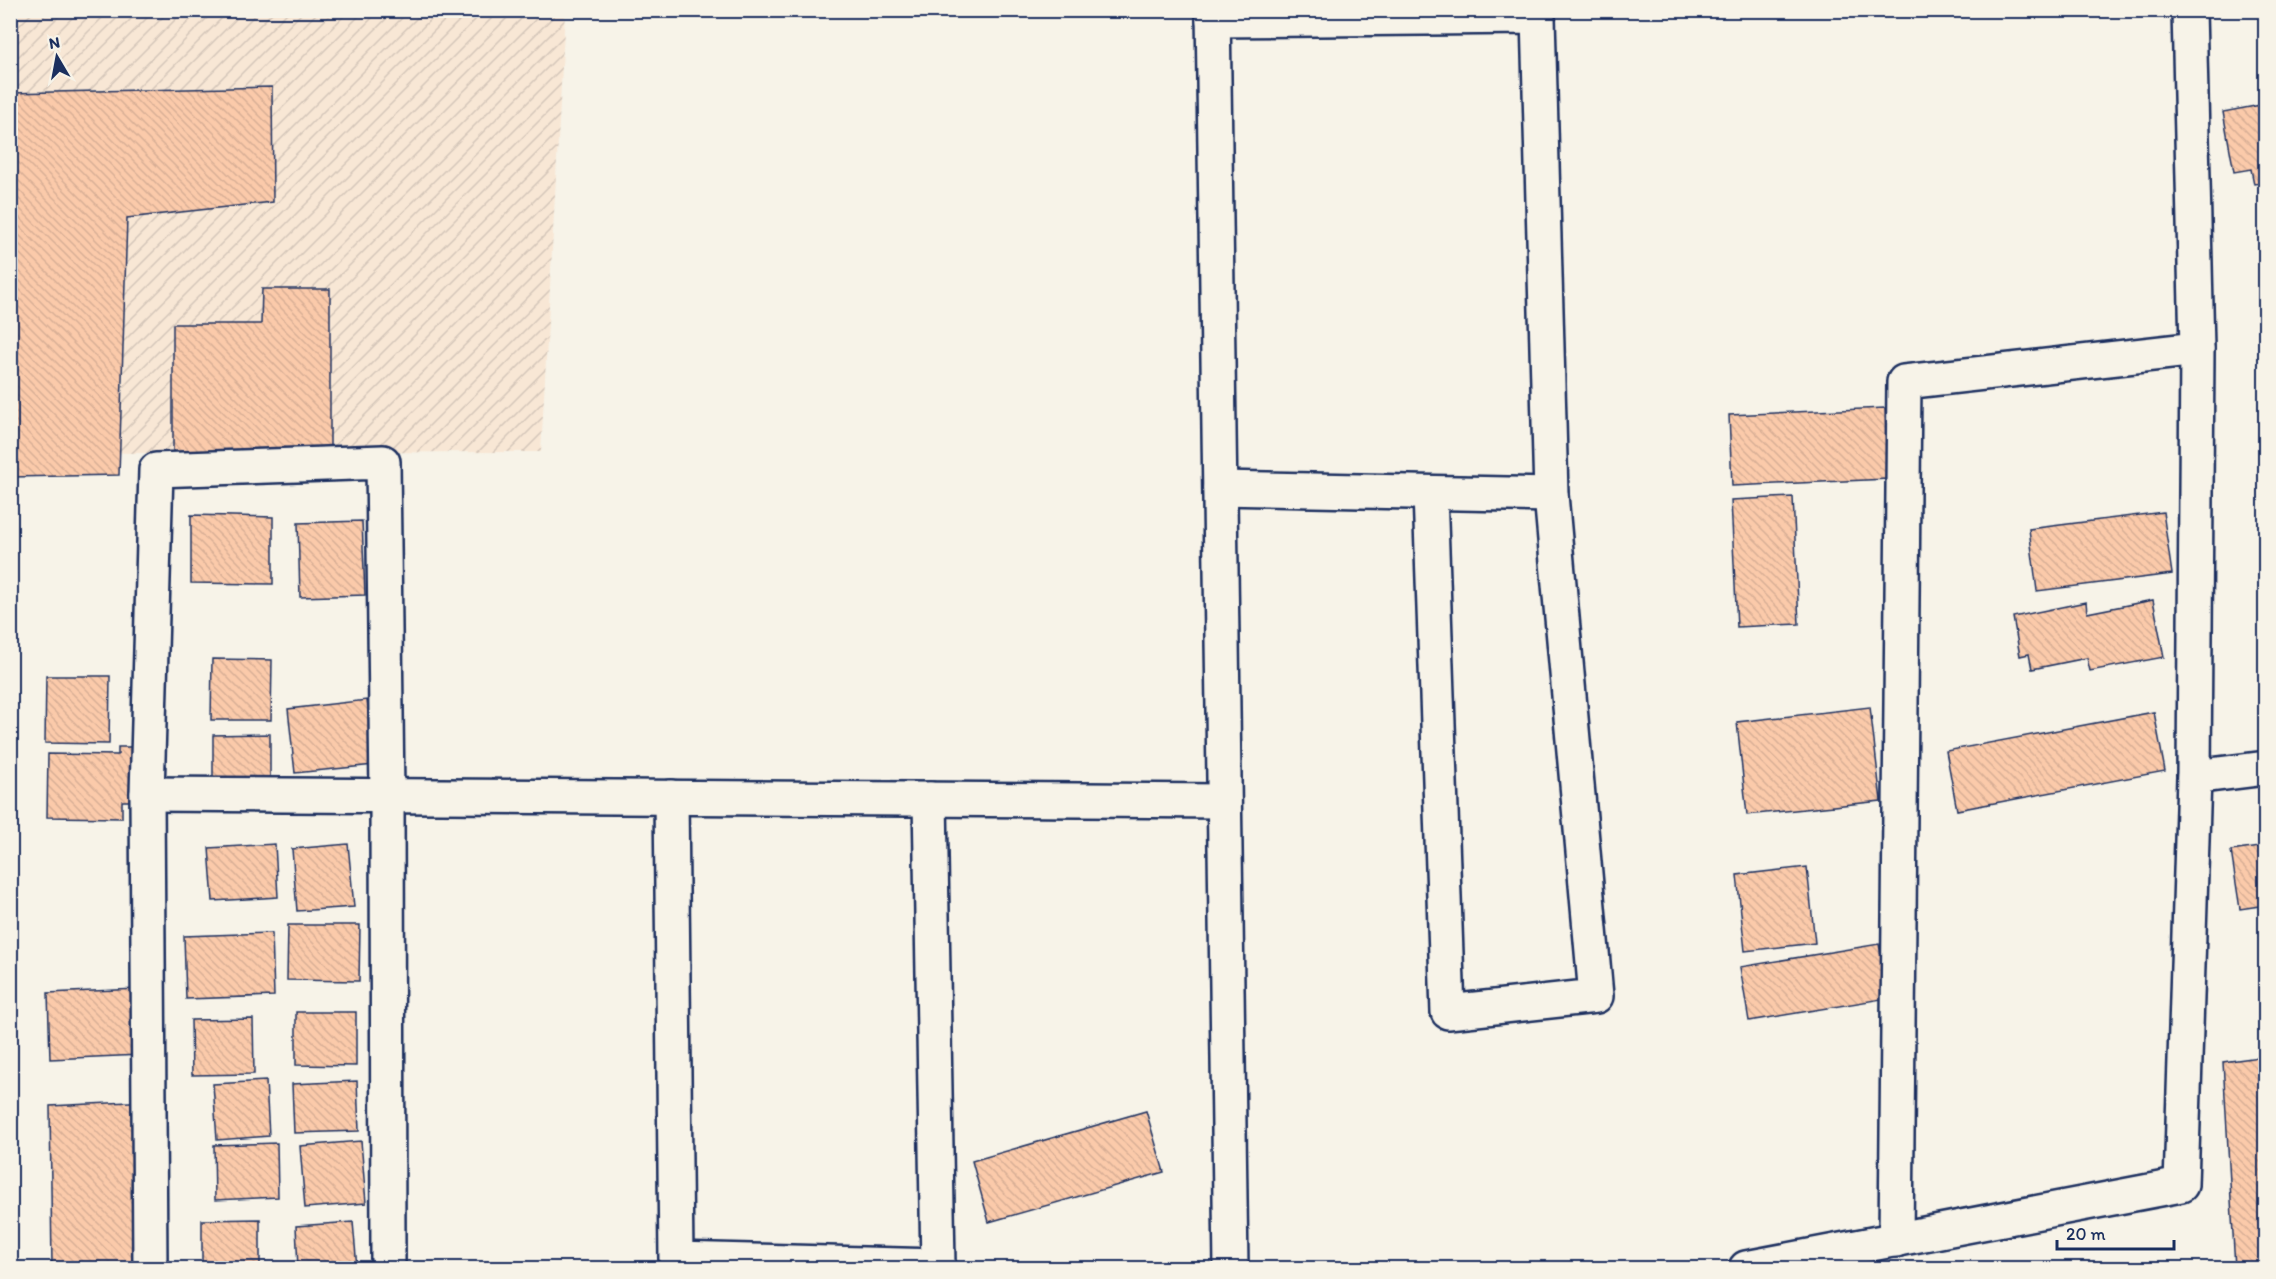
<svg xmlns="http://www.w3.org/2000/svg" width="2276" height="1279" font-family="Itim,sans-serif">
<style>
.industrial{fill:url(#industrial-furrows)}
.building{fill:url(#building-back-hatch);stroke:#1b2f5e;stroke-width:1.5}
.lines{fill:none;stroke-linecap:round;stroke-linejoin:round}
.minor-casing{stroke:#1b2f5e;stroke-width:38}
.minor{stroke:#f7f3e8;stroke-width:33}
</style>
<defs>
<pattern id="industrial-furrows" width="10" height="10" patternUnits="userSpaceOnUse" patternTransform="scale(1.5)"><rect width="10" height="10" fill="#f8e7d5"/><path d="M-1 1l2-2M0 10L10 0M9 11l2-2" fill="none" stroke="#d4c6b9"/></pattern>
<pattern id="building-back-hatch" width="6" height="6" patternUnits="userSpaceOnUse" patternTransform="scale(1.5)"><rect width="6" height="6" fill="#fbcaaa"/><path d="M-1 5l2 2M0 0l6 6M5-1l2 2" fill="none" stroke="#d7ae95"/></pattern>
</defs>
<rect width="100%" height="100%" fill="#f7f3e8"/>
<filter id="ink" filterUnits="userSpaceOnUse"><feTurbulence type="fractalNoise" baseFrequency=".0167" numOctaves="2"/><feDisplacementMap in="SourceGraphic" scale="12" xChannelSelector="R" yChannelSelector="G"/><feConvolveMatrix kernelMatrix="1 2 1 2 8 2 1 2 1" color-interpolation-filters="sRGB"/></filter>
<g filter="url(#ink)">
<path class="industrial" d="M11,11H569L565,12L541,452L134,453L11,450Z"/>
<g class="building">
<path d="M272,87L273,202L127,218L119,475L10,477V93Z"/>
<path d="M2266,104V182L2254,184L2251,169L2234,172L2223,112Z"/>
<path d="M262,289H330V461L173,462V324H261Z"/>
<path d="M1885,408L1888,479L1732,486L1729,415Z"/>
<path d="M1793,497L1799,624L1737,627L1731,500Z"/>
<path d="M2163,512L2172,574L2037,591L2029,529Z"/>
<path d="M191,515L273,517V584L191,583Z"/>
<path d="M362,521L365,595L300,597L298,523Z"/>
<path d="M2153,600L2164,657L2090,671L2087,658L2032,669L2029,654L2020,656L2013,617L2086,602L2087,613Z"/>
<path d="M212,659L272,660L271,720H211Z"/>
<path d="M46,676H110L109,744L45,743Z"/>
<path d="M367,700L374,765L295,773L288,709Z"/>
<path d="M1870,707L1881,801L1747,815L1737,722Z"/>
<path d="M2154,712L2165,771L1957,810L1946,751Z"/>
<path d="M270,734V784L213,785V735Z"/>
<path d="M118,747H141L140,801H122V818L47,817L48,754L118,755Z"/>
<path d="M275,844L278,897L213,901L209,848Z"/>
<path d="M348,844L354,907L297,911L292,849Z"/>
<path d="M2266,846V905L2240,909L2231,851Z"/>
<path d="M1807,867L1815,943L1745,951L1737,875Z"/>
<path d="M288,925H360L359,981L287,980Z"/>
<path d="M272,933L274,996L186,999L184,936Z"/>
<path d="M1879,944L1888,998L1749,1021L1740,967Z"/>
<path d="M138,989L141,1055L50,1059L48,993Z"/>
<path d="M296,1012H356V1066L296,1065Z"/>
<path d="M253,1019L254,1074L192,1075L191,1020Z"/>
<path d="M2266,1056V1268H2235L2223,1062Z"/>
<path d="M266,1081L269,1136L217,1140L213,1084Z"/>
<path d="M357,1081L359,1131L294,1133L292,1084Z"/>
<path d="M149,1101L148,1268H52L50,1106Z"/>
<path d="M1146,1111L1164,1172L989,1222L972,1161Z"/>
<path d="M361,1141L366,1203L305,1208L300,1146Z"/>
<path d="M277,1143L278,1197L215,1200L214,1145Z"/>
<path d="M260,1219V1268H202V1220Z"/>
<path d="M353,1222L357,1268H298L296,1226Z"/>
</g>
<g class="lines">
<g class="minor-casing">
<g id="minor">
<path d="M1213,10L1231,1268"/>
<path d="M1213,20L1538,17L1551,495L1596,996L1448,1012L1430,493"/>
<path d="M1220,488L1551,495"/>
<path d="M2194,777L2266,768"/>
<path d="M147,794L1224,801"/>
<path d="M671,797L676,1259L938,1266L930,799"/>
<path d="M1896,1240L1904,382L2197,349"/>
<path d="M150,1268L147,794L156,470L383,462L387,795L388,1268"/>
<path d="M1746,1268L2181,1185L2194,777L2197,349L2189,10"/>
</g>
</g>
<use href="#minor" class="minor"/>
</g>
</g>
<rect width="2276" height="1279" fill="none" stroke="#f7f3e8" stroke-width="36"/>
<rect x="18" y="18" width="2240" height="1243" fill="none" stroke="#1b2f5e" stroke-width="2" filter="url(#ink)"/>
<g transform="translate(57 57) rotate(350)" stroke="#f7f3e8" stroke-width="4.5" paint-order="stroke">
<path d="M0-4.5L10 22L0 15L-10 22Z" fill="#1b2f5e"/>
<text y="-9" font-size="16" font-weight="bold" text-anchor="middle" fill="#1b2f5e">N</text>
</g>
<path d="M2057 1240v9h117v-9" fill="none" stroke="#1b2f5e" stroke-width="3"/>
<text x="2066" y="1240" font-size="18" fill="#1b2f5e" stroke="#f7f3e8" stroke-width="4.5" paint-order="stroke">20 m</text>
</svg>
